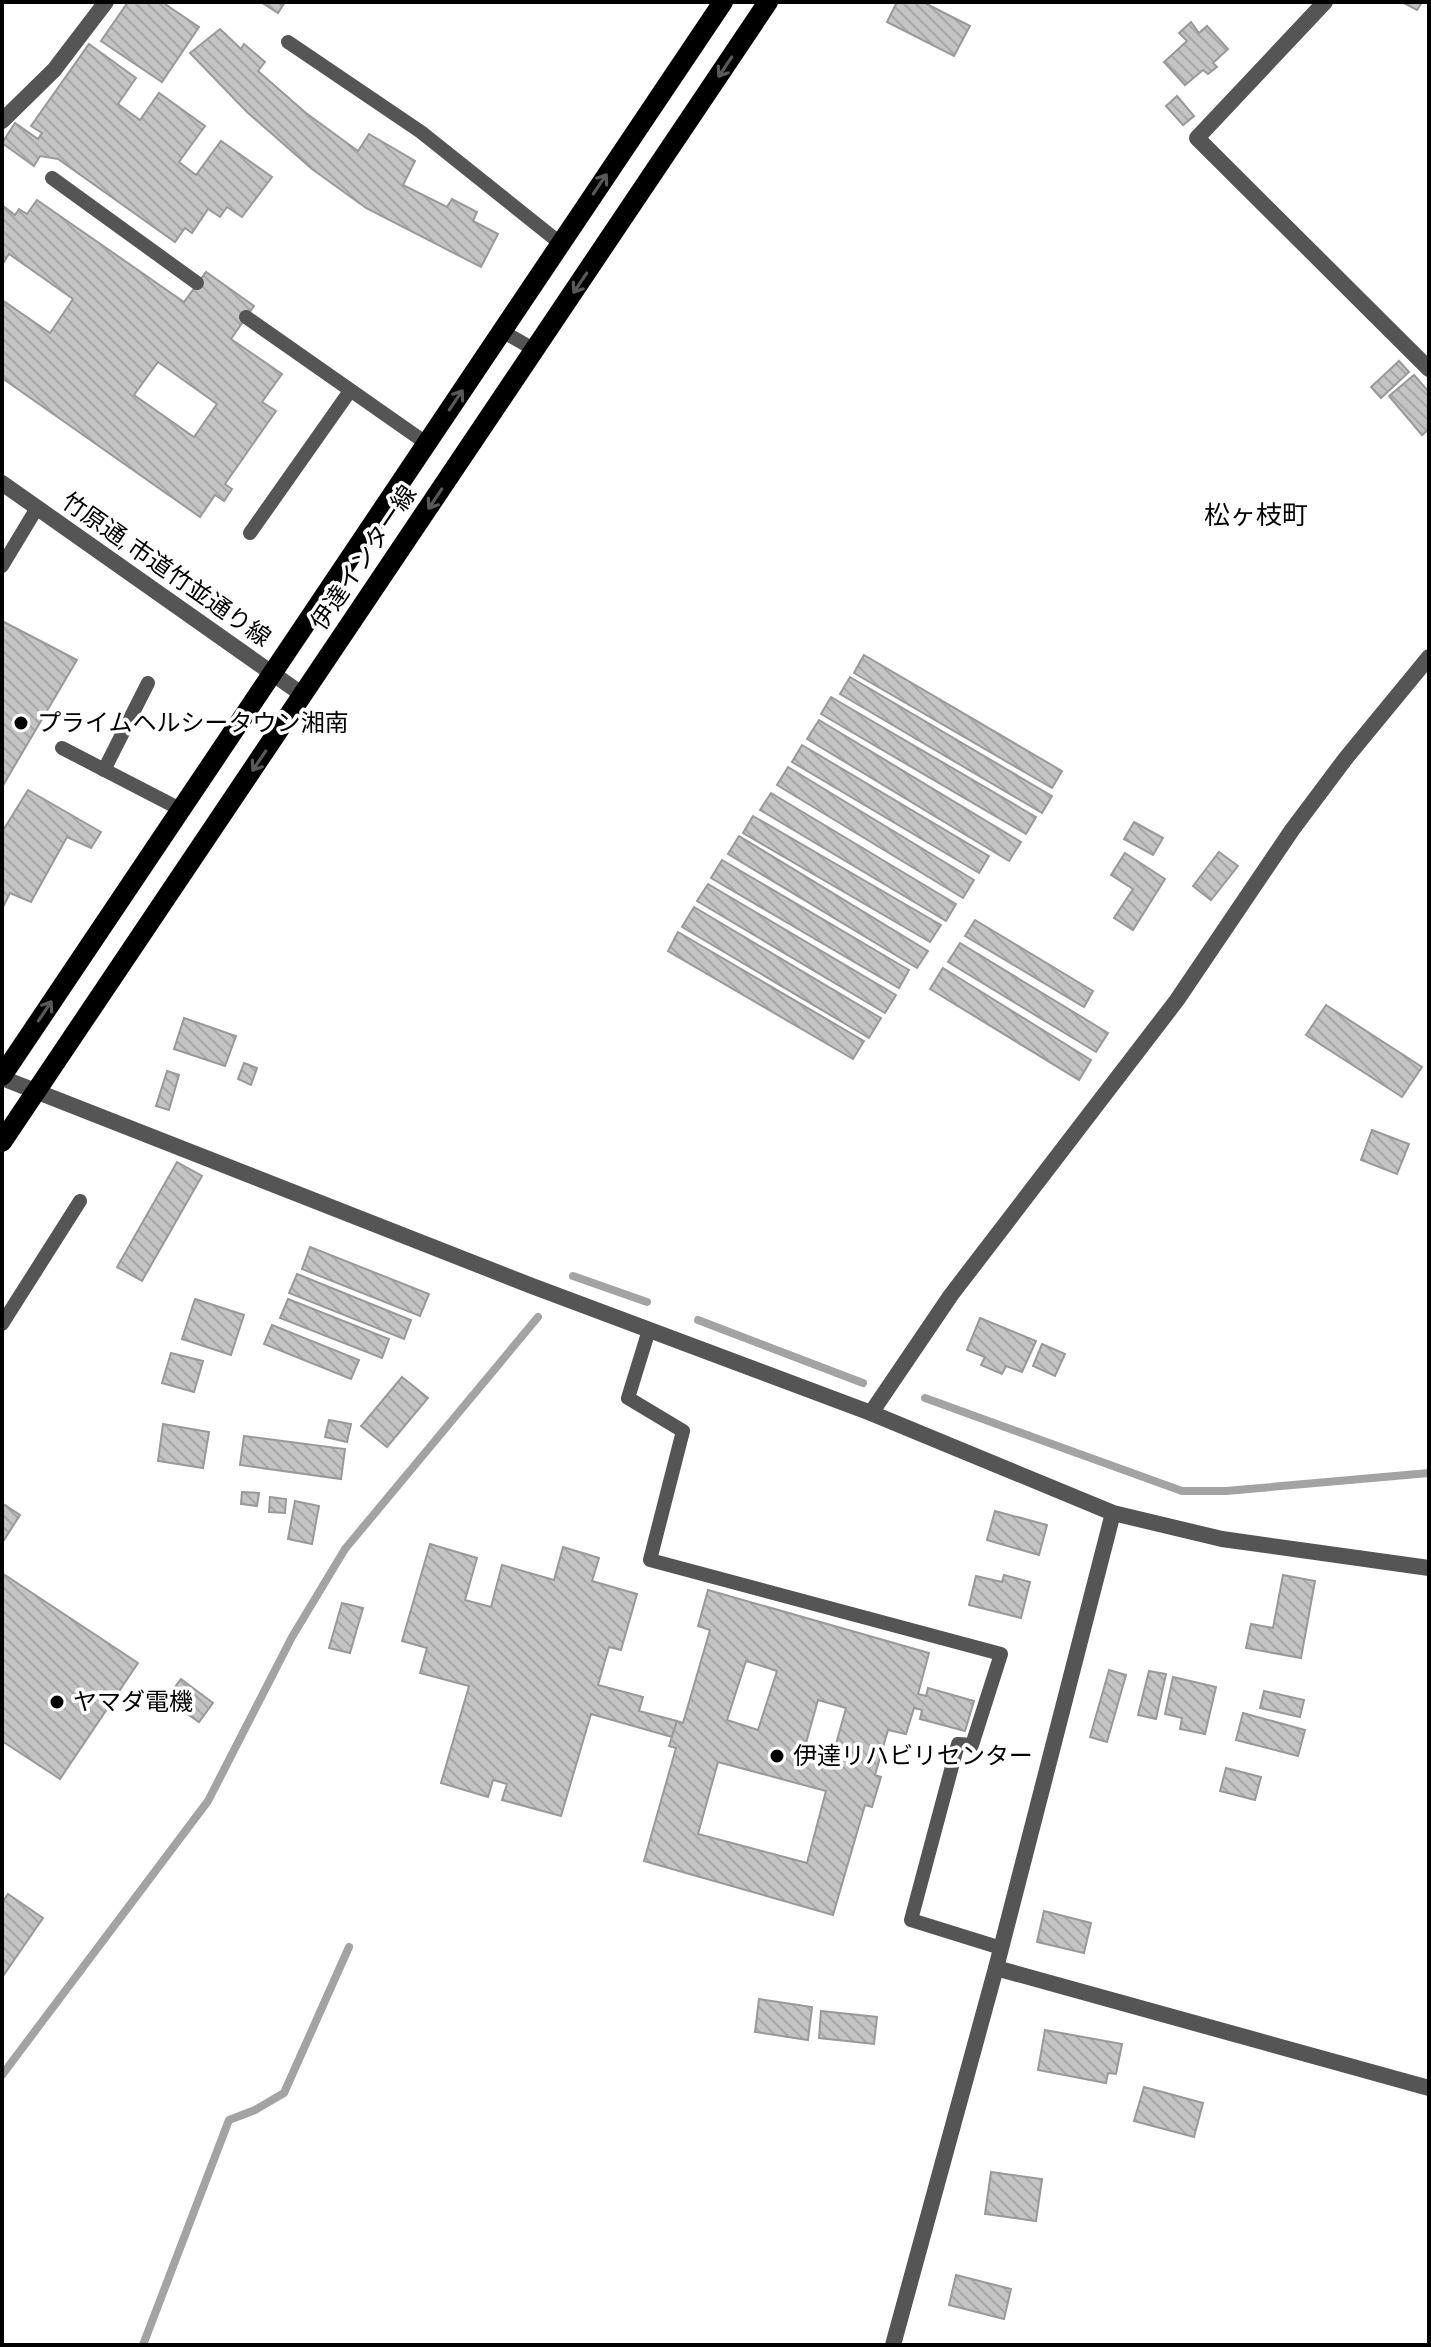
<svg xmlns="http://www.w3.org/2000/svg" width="1431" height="2347" font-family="'Sofia Sans Condensed','Noto Sans JP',sans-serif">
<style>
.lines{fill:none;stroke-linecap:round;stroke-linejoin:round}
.stream{stroke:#a3a3a3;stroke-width:8}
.building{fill:url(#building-back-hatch);stroke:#999;stroke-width:2;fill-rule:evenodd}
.service{stroke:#555;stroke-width:14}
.minor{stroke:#555;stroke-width:16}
.tertiary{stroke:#555;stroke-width:16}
.primary{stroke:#000;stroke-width:20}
.oneway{stroke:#595959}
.poi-dot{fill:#000;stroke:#fff;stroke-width:3}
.labels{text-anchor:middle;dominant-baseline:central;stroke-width:7;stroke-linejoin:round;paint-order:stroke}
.street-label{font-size:24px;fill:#000;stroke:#fff}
.poi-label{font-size:24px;fill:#000;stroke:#fff;text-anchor:start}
.neighbourhood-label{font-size:26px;fill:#000;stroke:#fff}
</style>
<defs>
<pattern id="building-back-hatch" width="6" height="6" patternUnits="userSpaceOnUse" patternTransform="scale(2)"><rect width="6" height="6" fill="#c4c4c4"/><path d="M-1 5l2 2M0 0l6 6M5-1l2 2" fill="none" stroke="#a7a7a7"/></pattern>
</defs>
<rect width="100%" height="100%" fill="#fff"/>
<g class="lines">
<g class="stream">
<path d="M573,1276L647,1302"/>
<path d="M698,1320L863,1383"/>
<path d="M925,1398L1182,1491H1226L1429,1473"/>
<path d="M2,2075L208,1801L292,1637L345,1549L538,1317"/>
<path d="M143,2345L229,2120L255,2110L284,2093L349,1947"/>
</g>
</g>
<g class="building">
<path d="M128,2H166L165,4L199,27L162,82L101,41Z"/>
<path d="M261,2H285L278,13Z"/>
<path d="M897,2H923L970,26L954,56L887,22Z"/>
<path d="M1402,2H1422L1417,10Z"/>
<path d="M1191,22L1199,33L1207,26L1228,49L1213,63L1217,67L1208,74L1203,70L1185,85L1164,62L1187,41L1179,33Z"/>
<path d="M220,29L241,49L244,44L265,62L258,71L306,113L358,151L369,134L415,161L403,185L447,207L452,199L477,212L473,221L498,234L481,267L366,208L312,169L247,112L190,53Z"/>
<path d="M89,44L136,78L118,104L140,120L159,93L205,126L179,162L196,175L221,141L272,177L242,217L227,207L220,217L208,209L192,233L185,228L175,242L58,159L40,156L34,166L2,143L15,123L38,139L42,133L31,126Z"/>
<path d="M1177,96L1194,116L1183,125L1166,106Z"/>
<path d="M37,200L184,302L206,272L254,306L231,339L282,374L262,402L276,411L225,484L232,489L224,501L215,495L200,517L2,378V300L50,333L73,299L9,254L2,265V205L15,215L19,209L27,214ZM158,362L217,404L194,437L134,395Z"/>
<path d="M1399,361L1409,372L1381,398L1371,387Z"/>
<path d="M1414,375L1429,392V429L1422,435L1389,396Z"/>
<path d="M2,621L77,660L2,787Z"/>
<path d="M864,655L1062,771L1052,788L854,673Z"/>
<path d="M850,677L1052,796L1042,813L840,694Z"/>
<path d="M831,697L1036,817L1026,834L821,714Z"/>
<path d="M819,720L1021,842L1009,861L807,739Z"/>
<path d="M802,745L989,856L979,873L792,762Z"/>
<path d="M788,767L974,880L963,898L777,785Z"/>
<path d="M28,790L101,832L91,848L67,837L31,902L10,893L2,909V832Z"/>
<path d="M771,793L956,904L946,921L760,810Z"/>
<path d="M753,816L941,925L930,942L743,833Z"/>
<path d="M1134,822L1163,838L1153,855L1124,839Z"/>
<path d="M739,836L928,951L917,968L728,854Z"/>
<path d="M1219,852L1238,866L1211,900L1193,886Z"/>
<path d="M1125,853L1165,879L1133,930L1114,918L1133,889L1111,875Z"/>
<path d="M722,860L909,970L899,988L711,878Z"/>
<path d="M708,884L896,995L885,1013L697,901Z"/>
<path d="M694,907L881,1018L869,1038L682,927Z"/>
<path d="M975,920L1093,991L1084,1007L965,936Z"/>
<path d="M678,932L864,1041L853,1059L668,951Z"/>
<path d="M960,943L1108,1033L1096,1052L948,962Z"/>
<path d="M943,968L1091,1060L1079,1080L930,989Z"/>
<path d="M1326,1005L1422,1067L1402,1097L1306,1035Z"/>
<path d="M184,1018L236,1036L225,1066L174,1049Z"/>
<path d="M244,1063L257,1068L251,1085L238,1079Z"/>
<path d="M167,1071L179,1075L169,1110L156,1106Z"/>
<path d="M1372,1130L1409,1144L1397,1174L1361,1160Z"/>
<path d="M177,1162L202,1176L142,1281L117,1267Z"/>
<path d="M310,1247L429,1294L420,1316L302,1269Z"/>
<path d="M297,1274L411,1320L404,1339L289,1293Z"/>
<path d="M195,1299L244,1315L231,1355L182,1339Z"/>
<path d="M288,1299L389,1339L382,1358L280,1318Z"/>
<path d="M980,1318L1036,1341L1022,1372L1006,1366L1002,1374L981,1365L985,1357L967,1350Z"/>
<path d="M272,1325L359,1360L351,1379L264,1344Z"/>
<path d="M1042,1344L1065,1354L1055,1376L1033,1366Z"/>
<path d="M171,1353L203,1361L194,1392L162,1383Z"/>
<path d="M402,1377L428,1398L387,1447L361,1426Z"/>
<path d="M329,1420L351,1424L347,1442L325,1437Z"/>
<path d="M163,1424L209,1432L203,1468L158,1461Z"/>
<path d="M244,1436L345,1449L341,1479L240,1465Z"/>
<path d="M242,1492L259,1493L257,1506L241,1504Z"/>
<path d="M270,1497L286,1499L285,1513L269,1512Z"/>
<path d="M295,1501L319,1506L312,1544L288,1539Z"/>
<path d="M2,1503L20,1515L2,1543Z"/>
<path d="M995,1511L1047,1525L1039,1555L987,1540Z"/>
<path d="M430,1544L477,1558L465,1600L491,1607L502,1565L554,1580L563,1547L599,1558L592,1581L637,1594L621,1650L609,1647L598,1685L643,1697L639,1711L677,1721L672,1737L591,1714L561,1816L502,1800L507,1784L493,1780L488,1797L441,1783L469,1686L420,1673L427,1648L402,1641Z"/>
<path d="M2,1573L138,1663L60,1779L2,1741Z"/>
<path d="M1004,1575L1030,1582L1021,1618L969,1605L976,1576L1002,1582Z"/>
<path d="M1283,1575L1315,1581L1301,1658L1246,1648L1251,1624L1273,1628Z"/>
<path d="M708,1590L929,1653L918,1694L926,1696L928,1688L974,1701L965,1731L920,1719L922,1710L914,1708L906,1734L888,1730L875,1775L881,1777L872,1807L865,1805L833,1915L644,1861L676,1748L669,1746L677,1721L683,1723L710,1630L698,1626ZM746,1661L777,1671L758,1730L727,1720ZM818,1700L846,1708L834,1751L806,1743ZM718,1762L826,1791L807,1863L698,1834Z"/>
<path d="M342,1603L363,1608L350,1653L329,1648Z"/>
<path d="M1109,1670L1126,1675L1107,1742L1090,1737Z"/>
<path d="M1149,1671L1166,1674L1156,1719L1138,1715Z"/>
<path d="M1173,1677L1216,1687L1205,1734L1180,1729L1182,1718L1165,1714Z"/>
<path d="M181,1679L213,1703L199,1722L166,1699Z"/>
<path d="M1264,1691L1304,1700L1300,1717L1260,1708Z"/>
<path d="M1243,1713L1305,1730L1298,1756L1236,1740Z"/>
<path d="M1226,1768L1261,1777L1255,1800L1220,1791Z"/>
<path d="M8,1894L43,1918L3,1976L2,1903Z"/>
<path d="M1044,1911L1091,1923L1084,1953L1037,1942Z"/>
<path d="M759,1999L812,2007L808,2040L755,2032Z"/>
<path d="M821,2011L877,2017L874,2044L819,2038Z"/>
<path d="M1045,2030L1122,2044L1116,2074L1108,2073L1106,2083L1038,2070Z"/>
<path d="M1144,2087L1203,2103L1194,2137L1134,2121Z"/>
<path d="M991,2172L1042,2179L1036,2221L985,2214Z"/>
<path d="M956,2275L1011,2289L1004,2319L949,2305Z"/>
</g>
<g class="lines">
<g class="service">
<path d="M288,42L421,132L560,243"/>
<path d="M52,178L197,283"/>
<path d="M246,317L426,443"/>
<path d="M502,331L535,350"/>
<path d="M250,533L350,391"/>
<path d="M2,566L37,508"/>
<path d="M62,748L180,809"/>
<path d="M104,770L148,683"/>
<path d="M2,1324L80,1201"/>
<path d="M649,1330L628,1398L683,1431L650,1560L1001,1654L972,1745L958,1744L911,1920L1001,1948"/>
</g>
<g class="minor">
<path d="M1325,2L1197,138L1429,369"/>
<path d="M2,121L54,70L106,2"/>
<path d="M871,1413L951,1295L1177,1000L1292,830L1346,758L1429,657"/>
<path d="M996,1968L1429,2088"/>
</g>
<g class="tertiary">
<path d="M2,483L303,695"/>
<path d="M2,1078L532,1286L871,1413L1113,1513L1222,1539L1429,1568"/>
<path d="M893,2345L996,1968L1113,1513"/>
</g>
<g class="primary">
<path d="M2,1076L723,2"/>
<path d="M2,1142L768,2"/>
</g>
</g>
<defs><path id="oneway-shaft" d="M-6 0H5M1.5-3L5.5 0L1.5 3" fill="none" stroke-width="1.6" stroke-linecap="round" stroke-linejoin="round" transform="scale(2)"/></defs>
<g class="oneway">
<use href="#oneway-shaft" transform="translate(725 67) rotate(124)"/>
<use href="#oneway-shaft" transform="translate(600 184) rotate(-56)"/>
<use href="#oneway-shaft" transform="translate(580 283) rotate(124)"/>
<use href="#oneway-shaft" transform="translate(456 400) rotate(-56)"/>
<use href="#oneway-shaft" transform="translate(435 499) rotate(124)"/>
<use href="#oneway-shaft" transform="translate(259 761) rotate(124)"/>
<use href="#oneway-shaft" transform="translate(45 1011) rotate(-56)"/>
</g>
<g class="poi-dot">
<circle cx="21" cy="723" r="8"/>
<circle cx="57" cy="1702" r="8"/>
<circle cx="777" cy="1756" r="8"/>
</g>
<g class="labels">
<g class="street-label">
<text transform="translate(364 558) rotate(-56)">伊達インター線</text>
<text transform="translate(166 570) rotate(35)">竹原通, 市道竹並通り線</text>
</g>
<g class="poi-label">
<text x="37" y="723">プライムヘルシータウン湘南</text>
<text x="73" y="1702">ヤマダ電機</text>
<text x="793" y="1756">伊達リハビリセンター</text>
</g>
<g class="neighbourhood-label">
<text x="1256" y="516">松ヶ枝町</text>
</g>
</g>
<rect width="1431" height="2347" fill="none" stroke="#000000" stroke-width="8"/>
</svg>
